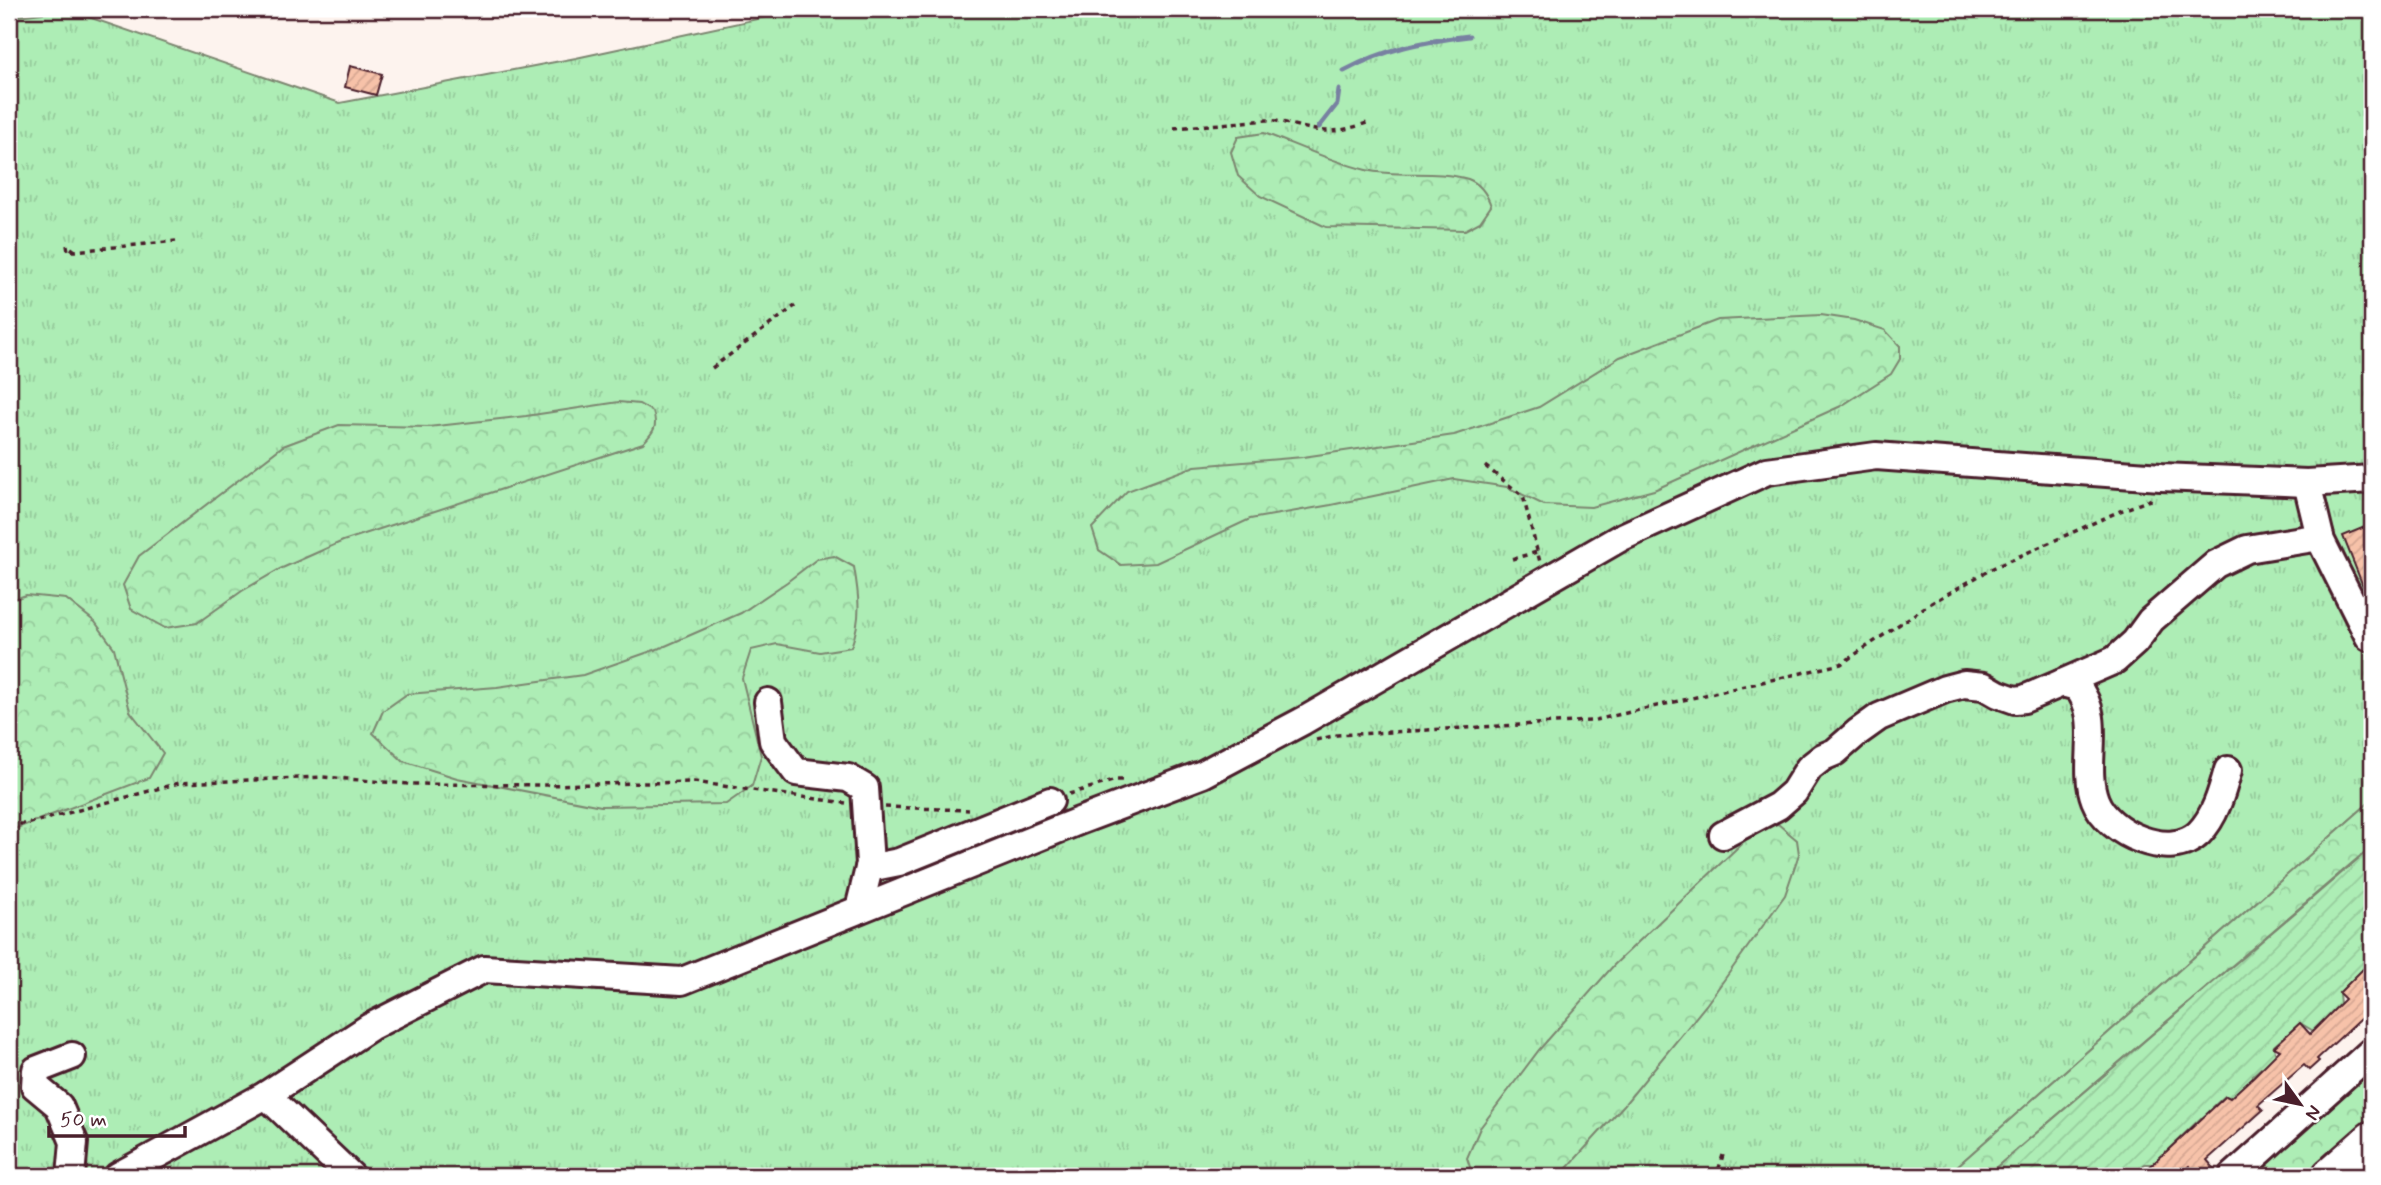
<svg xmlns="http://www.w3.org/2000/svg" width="2381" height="1185" font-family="Mynerve,sans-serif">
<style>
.grass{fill:url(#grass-tufts);stroke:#7c8670;stroke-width:2}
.forest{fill:url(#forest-crowns);stroke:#7c8670;stroke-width:2}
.garden{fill:url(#garden-furrows);stroke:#7c8670;stroke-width:2}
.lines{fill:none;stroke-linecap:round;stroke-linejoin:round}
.stream{stroke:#7881a1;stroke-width:5}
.building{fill:url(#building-hatch);stroke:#4a1f2b;stroke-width:2}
.minor-casing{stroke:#4a1f2b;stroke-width:32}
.major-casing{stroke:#4a1f2b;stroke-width:40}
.path{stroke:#4a1f2b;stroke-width:3.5;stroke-dasharray:5 5;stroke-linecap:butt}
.minor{stroke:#fff;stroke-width:26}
.major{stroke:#fff;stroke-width:35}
</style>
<defs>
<pattern id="grass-tufts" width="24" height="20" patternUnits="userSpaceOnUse" patternTransform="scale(1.75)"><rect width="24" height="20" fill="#adedb5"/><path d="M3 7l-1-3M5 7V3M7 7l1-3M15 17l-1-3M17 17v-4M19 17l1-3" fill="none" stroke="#96cb9c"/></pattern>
<pattern id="forest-crowns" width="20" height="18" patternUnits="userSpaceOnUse" patternTransform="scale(1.75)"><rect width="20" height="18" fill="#adedb5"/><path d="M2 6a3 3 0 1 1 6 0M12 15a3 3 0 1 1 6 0" fill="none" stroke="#96cb9c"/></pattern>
<pattern id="garden-furrows" width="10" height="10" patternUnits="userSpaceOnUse" patternTransform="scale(1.75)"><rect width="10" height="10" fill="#adedb5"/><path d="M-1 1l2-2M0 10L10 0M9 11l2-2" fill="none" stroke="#96cb9c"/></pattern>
<pattern id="building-hatch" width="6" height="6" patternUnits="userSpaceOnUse" patternTransform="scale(1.75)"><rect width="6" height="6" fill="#f7c2a9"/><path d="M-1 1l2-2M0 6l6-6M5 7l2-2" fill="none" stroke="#d5a692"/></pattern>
</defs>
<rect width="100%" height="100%" fill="#fdf3ee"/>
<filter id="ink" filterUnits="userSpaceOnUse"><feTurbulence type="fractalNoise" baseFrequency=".0143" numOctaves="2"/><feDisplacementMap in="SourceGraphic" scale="14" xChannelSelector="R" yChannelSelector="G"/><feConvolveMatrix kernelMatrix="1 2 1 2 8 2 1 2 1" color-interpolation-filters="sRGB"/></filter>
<g filter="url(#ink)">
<path class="grass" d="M803,9H2372V800L1946,1176H9V17L68,10L340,103L576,58Z"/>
<g class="forest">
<path d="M1264,133C1296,145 1332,162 1366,170C1399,178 1435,169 1468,179C1481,184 1487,194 1491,206L1480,222L1465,230L1326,227L1260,196L1238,176L1231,152L1238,137Z"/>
<path d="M1821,315L1854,320L1885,330L1900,346V359L1891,374L1841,406L1654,490L1591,507L1544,505L1507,487L1454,479L1331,505L1250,519L1156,563L1121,565L1099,550L1092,528L1127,491L1195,466L1303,457L1454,435L1539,407L1620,357L1718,320Z"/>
<path d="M619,402L639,404L653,412C658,426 654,432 643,443L343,541L280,569L242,591L197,623L165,628L131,609L123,585L139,556L283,446L339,425L428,427L526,416Z"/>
<path d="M834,556L854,567C859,596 862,618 851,647L820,652L777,644L751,650L742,678L761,756L752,786L726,804L601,806L457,778L403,761L373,733L383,711L407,694L497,687L583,675L663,647L741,613L787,582L817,559Z"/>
<path d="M26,595L66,599L95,622L114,648L130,711L163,753L149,778L9,831V601Z"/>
<path d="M2372,800V846L1986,1176H1946Z"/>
<path d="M1778,824L1797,840L1799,854L1785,895L1706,1005L1624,1105L1560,1176H1473L1467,1158L1480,1128L1539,1050L1614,965L1758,828Z"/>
<path d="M2372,1059V1123L2355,1135L2308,1176H2242Z"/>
</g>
<path class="garden" d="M2372,847V961L2339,993L2340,1004L2315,1032L2300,1023L2274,1046L2276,1057L2264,1069L2262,1067L2253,1075L2255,1077L2230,1098L2225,1096L2213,1107L2222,1122L2213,1130L2201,1118L2153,1164H2145L2132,1176H1986Z"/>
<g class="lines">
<g class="stream">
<path d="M1344,71C1387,48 1420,42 1469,36"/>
<path d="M1319,127L1337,104L1339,90"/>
<path d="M9,837L12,836"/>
<path d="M308,1117L371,1176"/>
</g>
</g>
<g class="building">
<path d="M350,66L382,74L376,95L345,87Z"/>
<path d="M2372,524V606H2371L2343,536Z"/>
<path d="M2365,967L2372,974V1008L2317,1059L2319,1061L2309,1070L2304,1065L2258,1105L2263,1110L2207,1160L2218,1173V1176H2198L2189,1166L2178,1176H2140L2226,1096L2230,1098L2254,1076L2280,1050L2274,1047L2300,1023L2310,1034L2345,999L2339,993Z"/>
</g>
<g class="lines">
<g class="minor-casing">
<g id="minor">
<path d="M2307,483L2321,541L2369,637"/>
<path d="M2062,683L2077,687C2104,719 2081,764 2095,800C2108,834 2171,861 2199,833C2215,817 2222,792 2228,770"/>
<path d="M768,702L773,741L796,772L848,778L865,788L870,864L859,909"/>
<path d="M1723,835L1778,806L1794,792L1809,768L1823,757L1835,752L1858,732L1879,717L1945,689L1964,684L1984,686L1998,694L2015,700L2024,699L2062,683L2115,660L2135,642L2151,620L2216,564L2247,549L2320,537"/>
<path d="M869,868L899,862L1050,801"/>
<path d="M266,1095L351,1176"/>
<path d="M71,1176L74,1142L59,1106L35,1086L36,1070L72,1056"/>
<path d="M118,1176L266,1095L370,1027L484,969L682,981L1079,821L1203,774L1303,721L1620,538L1767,471L1876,456L2161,477L2307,483L2372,479"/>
<path d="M2233,1176L2372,1051"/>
</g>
</g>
<g class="major-casing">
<path id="major" d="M2330,1176L2372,1139"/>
</g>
<g class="path">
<path d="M913,9H914"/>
<path d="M1174,128L1267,120C1287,121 1307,131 1328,131C1342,131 1354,127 1367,123"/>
<path d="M75,251L67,245L68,251H75L176,241"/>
<path d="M712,368L795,306"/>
<path d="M1485,466L1523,496L1540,562"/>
<path d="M1512,559L1537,552"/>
<path d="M1316,740L1337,735L1591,721L1841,664L1928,605L1993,568L2120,511L2150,500L2152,496"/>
<path d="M1069,794L1116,780H1122"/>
<path d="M885,807L969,810"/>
<path d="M9,824H27L179,783L323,777L409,784L547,785L694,782L846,803"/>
<path d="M1711,1176L1719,1168L1723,1155"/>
</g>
<use href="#minor" class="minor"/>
<use href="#major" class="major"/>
</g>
</g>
<rect width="2381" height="1185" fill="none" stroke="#fff" stroke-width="35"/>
<rect x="18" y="18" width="2346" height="1150" fill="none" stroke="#4a1f2b" stroke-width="2.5" filter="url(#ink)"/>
<g transform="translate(2300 1104) rotate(123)" stroke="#ffffff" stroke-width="5" paint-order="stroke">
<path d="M0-5L12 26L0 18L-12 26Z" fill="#4a1f2b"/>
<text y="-10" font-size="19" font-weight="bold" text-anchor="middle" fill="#4a1f2b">N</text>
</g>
<path d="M49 1126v10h136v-10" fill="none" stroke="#4a1f2b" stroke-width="3.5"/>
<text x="60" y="1126" font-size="21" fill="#4a1f2b" stroke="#ffffff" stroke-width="5" paint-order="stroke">50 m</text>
</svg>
